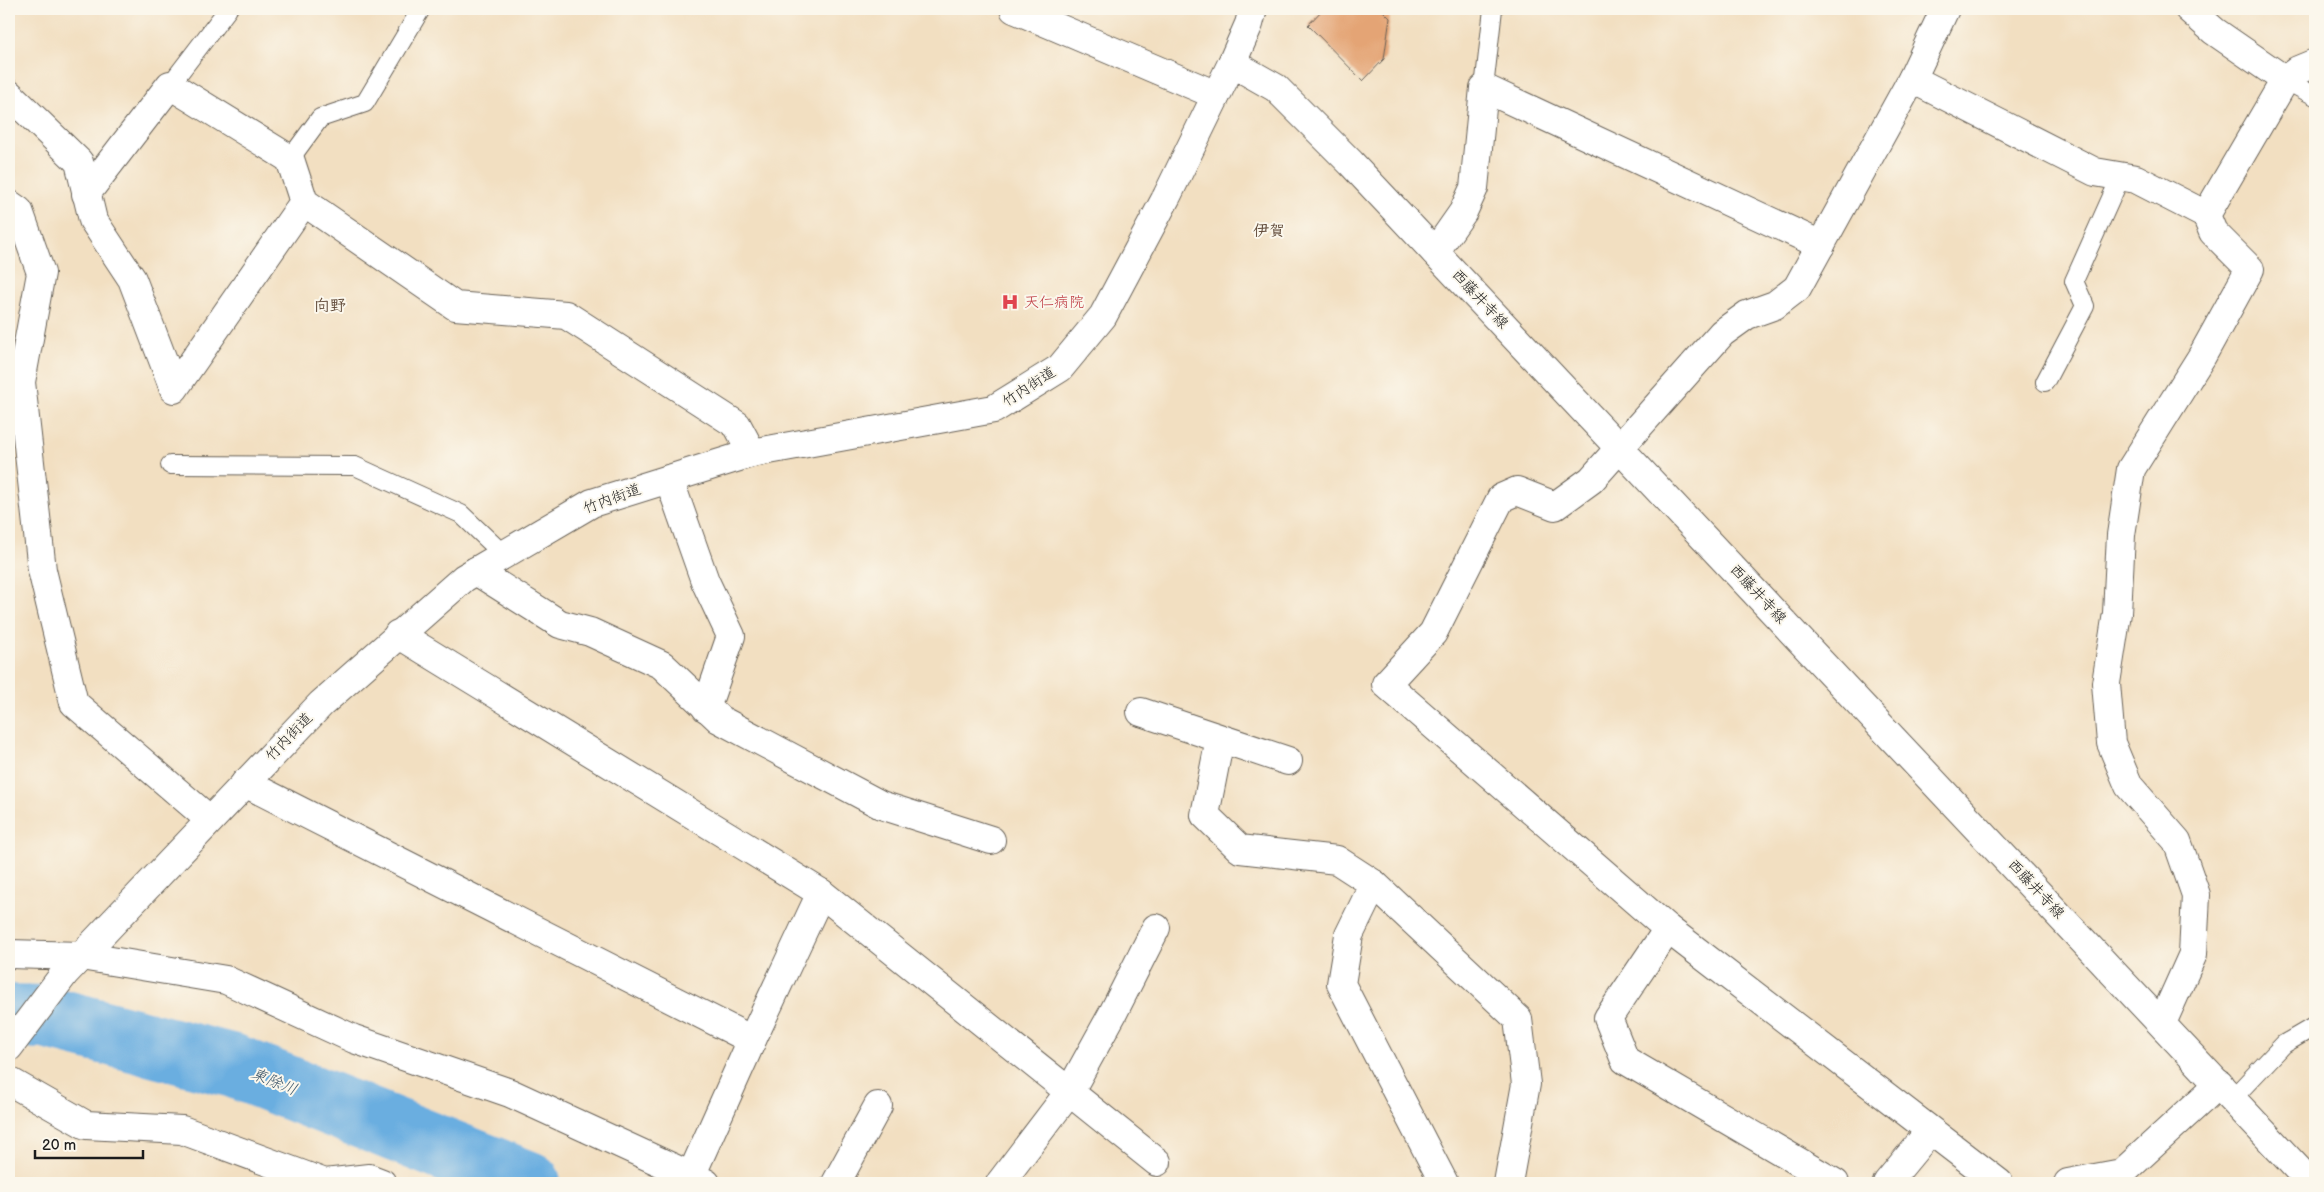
<svg xmlns="http://www.w3.org/2000/svg" width="2324" height="1192" font-family="'Balsamiq Sans','Klee One',sans-serif">
<style>
.lines{fill:none;stroke-linecap:round;stroke-linejoin:round}
.river{stroke:#6baee0;stroke-width:64}
.building{fill:#e4a475}
.lane-casing{stroke:#676056;stroke-width:20}
.street-casing{stroke:#676056;stroke-width:30}
.secondary-casing{stroke:#676056;stroke-width:30}
.lane{stroke:#fff;stroke-width:18}
.street{stroke:#fff;stroke-width:28}
.secondary{stroke:#fff;stroke-width:28}
.labels{text-anchor:middle;dominant-baseline:central;stroke-width:4;stroke-linejoin:round;paint-order:stroke}
.street-label{font-size:15px;fill:#1c1c1c;stroke:#fbf7ec}
.health-label{font-size:15px;fill:#be3a42;stroke:#fbf7ec;text-anchor:start}
.neighbourhood-label{font-size:16px;font-weight:bold;fill:#624c3b;stroke:#fbf7ec}
.water-label{font-size:16px;font-style:italic;fill:#3c566a;stroke:#fbf7ec}
</style>
<rect width="100%" height="100%" fill="#fbf7ec"/>
<filter id="ink" filterUnits="userSpaceOnUse"><feTurbulence type="fractalNoise" baseFrequency=".02" numOctaves="2"/><feDisplacementMap in="SourceGraphic" scale="10" xChannelSelector="R" yChannelSelector="G"/><feConvolveMatrix kernelMatrix="1 2 1 2 8 2 1 2 1" color-interpolation-filters="sRGB"/></filter>
<filter id="wash" filterUnits="userSpaceOnUse"><feTurbulence type="fractalNoise" baseFrequency=".0096" numOctaves="4" result="noise"/><feDisplacementMap in="SourceGraphic" scale="20" xChannelSelector="R" yChannelSelector="G"/><feGaussianBlur stdDeviation="1.12" result="paint"/><feColorMatrix in="noise" values="0 0 0 0 0 0 0 0 0 0 0 0 0 0 0 0 0 1.4 0 .05"/><feComposite in="paint" operator="in"/></filter>
<g filter="url(#wash)">
<rect width="100%" height="100%" fill="#f2dfc1"/>
<g class="lines">
<path class="river" d="M9,1016L45,1017L234,1066L529,1183"/>
</g>
<g id="blocks">
<path class="building" d="M1323,9H1381L1390,18L1384,59L1363,81L1308,25Z"/>
</g>
</g>
<g filter="url(#ink)">
<use href="#blocks" fill-opacity="0" stroke="#676056" stroke-width="1"/>
<g class="lines">
<g class="lane-casing">
<g id="lane">
<path d="M2285,80L2315,96"/>
<path d="M170,85L228,9"/>
<path d="M1484,88L1493,9"/>
<path d="M290,159L320,118L365,103L421,9"/>
<path d="M2045,382L2085,306L2074,281L2121,176"/>
<path d="M170,465L355,466L461,514L504,555"/>
<path d="M2232,1099L2284,1044L2315,1026"/>
</g>
</g>
<g class="street-casing">
<g id="street">
<path d="M1945,9L1912,79L1797,288L1775,305L1747,315L1722,333L1591,480L1555,506L1517,491L1501,498L1433,633L1386,684L1668,929L1999,1183"/>
<path d="M1912,79L2095,172L2136,179L2206,215"/>
<path d="M2285,80L2298,70L2315,63"/>
<path d="M9,94L79,162L93,220L132,279L174,389L304,202"/>
<path d="M86,194L170,85L290,159L304,202L455,306L566,315L737,425L752,453"/>
<path d="M9,204L19,211L41,273L21,382L42,570L74,703L210,820"/>
<path d="M1435,252L1463,212L1474,188L1484,88L1821,245"/>
<path d="M669,479L705,581L731,636L706,708"/>
<path d="M476,571L560,624L590,632L662,665L719,719L881,805L991,840"/>
<path d="M398,634L821,893L1157,1162"/>
<path d="M1141,712L1288,761"/>
<path d="M1220,739L1205,815L1240,849L1337,860L1374,884L1518,1019L1526,1084L1508,1183"/>
<path d="M245,783L752,1040"/>
<path d="M1374,884L1349,935L1341,984L1444,1183"/>
<path d="M1668,929L1608,1018L1625,1060L1835,1183"/>
<path d="M9,954L81,956L226,980L354,1039L510,1093L706,1183"/>
<path d="M2162,1023L2193,954L2196,895L2177,841L2129,786L2111,743L2106,683L2117,613L2121,535L2131,469L2202,356L2250,269L2213,232L2206,215L2285,80L2214,31L2189,9"/>
<path d="M9,1047L65,973L321,704L464,578L592,503L752,453L994,409L1060,368L1103,316L1167,196L1232,63"/>
<path d="M9,1081L86,1125L182,1130L325,1183L369,1178L382,1183"/>
<path d="M691,1176L752,1040L821,893"/>
<path d="M836,1183L878,1106"/>
<path d="M1000,1183L1070,1091L1113,1013L1156,928"/>
<path d="M1887,1183L1930,1131"/>
<path d="M2068,1183L2122,1173L2219,1084"/>
</g>
</g>
<g class="secondary-casing">
<g id="secondary">
<path d="M1014,9L1216,95"/>
<path d="M1253,9L1249,24L1232,63L1276,88L1351,163L2311,1183"/>
</g>
</g>
<use href="#lane" class="lane"/>
<use href="#street" class="street"/>
<use href="#secondary" class="secondary"/>
</g>
</g>
<defs>
<g id="hospital-bare" transform="scale(1.35)"><path d="M-5-5h3v3.5h4V-5h3V5h-3V1.5h-4V5h-3Z" fill="#e0444e" stroke="#fbf7ec" stroke-width="2.5" paint-order="stroke"/></g>
</defs>
<g fill-rule="evenodd">
<use href="#hospital-bare" x="1010" y="302"/>
</g>
<g class="labels">
<g class="street-label">
<text transform="translate(1480 299) rotate(47)">西藤井寺線</text>
<text transform="translate(1029 387) rotate(-33)">竹内街道</text>
<text transform="translate(612 499) rotate(-20)">竹内街道</text>
<text transform="translate(1758 594) rotate(47)">西藤井寺線</text>
<text transform="translate(289 737) rotate(-46)">竹内街道</text>
<text transform="translate(2036 889) rotate(47)">西藤井寺線</text>
</g>
<g class="health-label">
<text x="1024" y="302">天仁病院</text>
</g>
<g class="neighbourhood-label">
<text x="1269" y="231">伊賀</text>
<text x="330" y="306">向野</text>
</g>
<g class="water-label">
<text transform="translate(274 1082) rotate(22)">東除川</text>
</g>
</g>
<rect width="2324" height="1192" fill="none" stroke="#fbf7ec" stroke-width="30"/>
<path d="M35 1150v8h108v-8" fill="none" stroke="#1c1c1c" stroke-width="2.5"/>
<text x="42" y="1150" font-size="15" fill="#1c1c1c" stroke="#fbf7ec" stroke-width="4" paint-order="stroke">20 m</text>
</svg>
